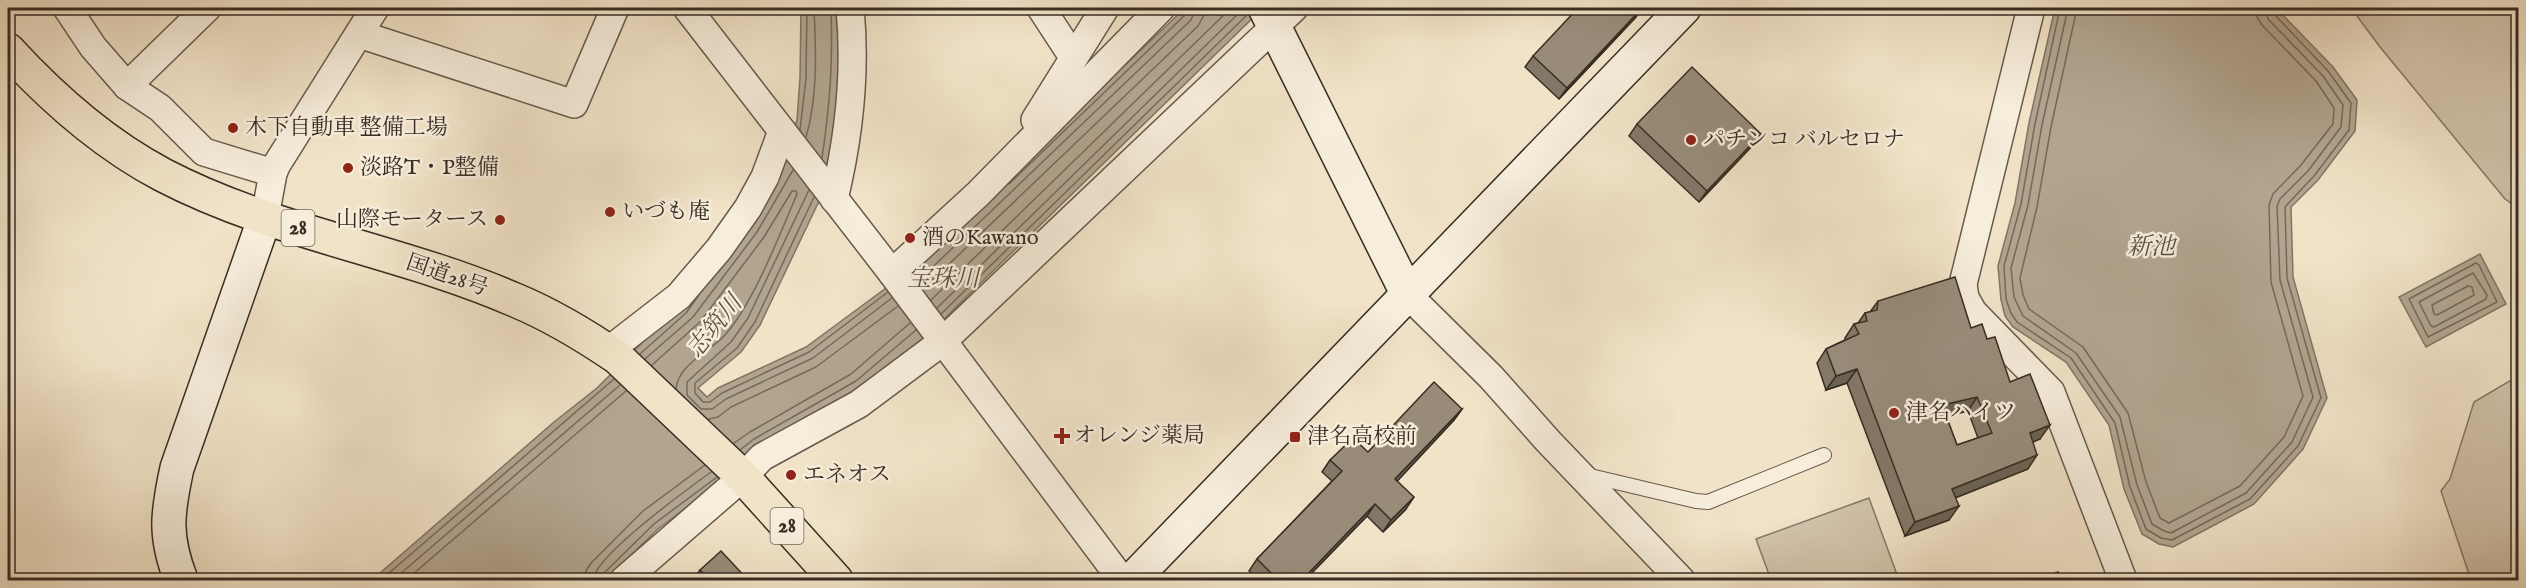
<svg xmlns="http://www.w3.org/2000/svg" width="2526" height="588" font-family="'IM FELL English','Noto Serif JP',serif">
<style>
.green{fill:#d2c4ac;stroke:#857868;stroke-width:1.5}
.water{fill:#b2a590;stroke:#817564;stroke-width:1.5}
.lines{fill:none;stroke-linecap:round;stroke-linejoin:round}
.shore{stroke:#75695a;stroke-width:1.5}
.lane-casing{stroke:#665a4c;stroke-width:16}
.street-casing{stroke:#665a4c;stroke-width:30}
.secondary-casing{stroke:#382d23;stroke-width:36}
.highway-casing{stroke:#382d23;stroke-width:36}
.lane{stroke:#f6eddb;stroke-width:14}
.street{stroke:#f6eddb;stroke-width:27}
.secondary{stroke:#f6eddb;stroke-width:33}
.highway{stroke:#f1e3c8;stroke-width:33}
.wall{fill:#837868;stroke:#382d23;stroke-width:1.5;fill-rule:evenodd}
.shaded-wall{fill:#6a6255;stroke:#382d23;stroke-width:1.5}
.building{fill:#988c79;stroke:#382d23;stroke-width:1.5;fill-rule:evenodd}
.poi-dot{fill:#8f2418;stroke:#f6eddb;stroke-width:2}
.labels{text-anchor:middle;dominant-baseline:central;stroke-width:5;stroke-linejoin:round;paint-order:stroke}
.shield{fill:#f6eddb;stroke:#71675a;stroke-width:1.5}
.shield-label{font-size:21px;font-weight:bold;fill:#382d23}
.poi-label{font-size:22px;fill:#382d23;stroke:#f6eddb;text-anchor:start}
.street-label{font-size:22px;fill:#382d23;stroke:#f6eddb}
.water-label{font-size:24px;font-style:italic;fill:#5d5144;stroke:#f6eddb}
</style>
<rect width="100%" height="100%" fill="#f1e3c8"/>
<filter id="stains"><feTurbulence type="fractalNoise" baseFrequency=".00333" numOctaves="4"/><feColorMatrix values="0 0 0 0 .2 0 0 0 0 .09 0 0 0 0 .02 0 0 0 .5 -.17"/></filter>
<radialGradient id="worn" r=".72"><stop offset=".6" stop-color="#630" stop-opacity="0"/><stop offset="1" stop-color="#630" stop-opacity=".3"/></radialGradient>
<g class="green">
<path d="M2351,8H2518V208L2505,199L2380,47Z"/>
<path d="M2518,376V580H2471L2441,491L2450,479L2474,402Z"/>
<path d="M1869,498L1899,580H1771L1756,539Z"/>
</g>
<g class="water">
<path d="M801,8H844V101L821,197L760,325L741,352L698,388L707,397L718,388L806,347L909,271L1185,8H1263L953,310L924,342L864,392L761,451L658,529L605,580H372L554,422L597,388L647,338L682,309L786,154L797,120L800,78Z"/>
<path d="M2055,8H2276L2333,67L2357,100L2355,131L2318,180L2291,207L2293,277L2327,398L2303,449L2254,504L2173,547L2159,544L2142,534L2124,489L2109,425L2066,362L2013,327L2005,316L2001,300L1998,266L2015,203L2029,123Z"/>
<path d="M2480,254L2506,304L2426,347L2399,297Z"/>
</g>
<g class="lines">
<g class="shore">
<path d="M2060,8L2035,124L2021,204L2004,266L2006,299L2011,313L2017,322L2071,358L2115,423L2130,487L2146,529L2161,538L2172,540L2250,499L2298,446L2321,398L2287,278L2285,207L2314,176L2349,130L2351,103L2328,71L2274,14L2272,8"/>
<path d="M2068,8L2042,125L2028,205L2011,268L2014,297L2023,316L2076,353L2120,417L2137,485L2152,524L2164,531L2171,533L2246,493L2292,442L2313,397L2280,280L2277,206L2280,199L2308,171L2341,127L2343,105L2323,76L2268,19L2265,8"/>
<path d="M2077,8L2051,127L2037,207L2020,278L2023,295L2029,309L2083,347L2128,413L2146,482L2160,518L2169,523L2240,486L2284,437L2303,396L2271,282L2269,205L2273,194L2301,165L2333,124L2334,108L2316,81L2262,25L2257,17L2256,8"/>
<path d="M800,130L806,78L807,8"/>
<path d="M806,137C818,97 816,49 814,8"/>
<path d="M822,158C830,104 833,62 831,8"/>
<path d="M1009,184L1186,14L1188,8"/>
<path d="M809,190L748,318L731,342L687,382V395L701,409H712L726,399L813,358L892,298"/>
<path d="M814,197L755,322L737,348L695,383V393L703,402H710L722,393L809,352L888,292"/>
<path d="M2476,263L2479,265L2497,302L2428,337L2409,299Z"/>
<path d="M2473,273L2487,295L2486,299L2434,327L2431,326L2419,302Z"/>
<path d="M917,282L1191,20L1196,8"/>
<path d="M2468,286L2472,287L2474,295L2437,315L2434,314L2432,305Z"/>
<path d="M923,289L1198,26L1203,17L1205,8"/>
<path d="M931,300L1231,8"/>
<path d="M937,308L1244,8"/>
<path d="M941,314L1248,14"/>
<path d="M640,354L686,313L699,295"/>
<path d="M645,359L693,317L757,232L793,170"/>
<path d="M652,365L700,322L764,237L792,191H796L797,194C779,236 754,302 725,335C710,352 678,364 676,389"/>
<path d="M709,419L718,417L731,407L816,367L898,306"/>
<path d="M734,443L750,432L851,374L910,323"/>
<path d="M740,450L754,439L856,381L916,330"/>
<path d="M381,580L614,379"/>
<path d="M393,580L620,385"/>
<path d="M406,580L626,391"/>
<path d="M584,580L586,571L591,563L643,511L705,465"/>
<path d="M593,580C595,556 689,488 711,472"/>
<path d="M601,580L603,574L654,524L717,477"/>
</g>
<g class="lane-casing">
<path id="lane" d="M1586,475L1696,501L1708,502L1824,455"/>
</g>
<g class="street-casing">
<g id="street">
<path d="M67,8L93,47L127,86L160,108L204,152L273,173"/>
<path d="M687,8L892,273L1122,580"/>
<path d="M1041,8L1073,57"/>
<path d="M2031,8L1963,284L1965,298L1973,312L2051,392L2123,580"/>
<path d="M359,34L574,104L615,8"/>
<path d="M127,86L207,8"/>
<path d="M1035,120L1105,8"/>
<path d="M834,199C849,137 856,71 850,8"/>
<path d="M265,217L273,173L277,164L375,8"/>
<path d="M892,273L978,194L1161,8"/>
<path d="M1408,295L1491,377L1548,441L1681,580"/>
<path d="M608,351L679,296L719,249L748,208L765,177L782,131"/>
<path d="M624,580L743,477L762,457L859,404L942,342L1294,8"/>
</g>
</g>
<g class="secondary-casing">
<g id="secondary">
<path d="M1265,8L1408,295"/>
<path d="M181,580C164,536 167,514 177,468L265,217"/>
<path d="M1132,580L1684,8"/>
</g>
</g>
<g class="highway-casing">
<path id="highway" d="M8,50C53,99 104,144 163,175C274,233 400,250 515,300C551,315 586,336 618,358L743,477L836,580"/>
</g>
<use href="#lane" class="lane"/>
<use href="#street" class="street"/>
<use href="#secondary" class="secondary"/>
<use href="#highway" class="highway"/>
</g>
<g class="wall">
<path d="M1636,17L1559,99L1525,67L1533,56Z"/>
<path d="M1637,124L1753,145L1699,202L1629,136Z"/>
<path d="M1878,301L1971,328L1987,339L2040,439L2033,442L2028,469L1955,498L1949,520L1905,536L1847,383L1826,390L1817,363L1826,349L1845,340V338L1854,324L1858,323L1865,313L1870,312ZM1968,411L1978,438L1957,445L1946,416Z"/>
<path d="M1462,409L1454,420L1397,481L1406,509L1383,532L1367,516L1305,580H1259L1249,571L1257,559L1332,481L1322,472L1330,460L1368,452Z"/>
<path d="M700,570L748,580H696L694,578Z"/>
</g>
<g class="shaded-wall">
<path d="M1643,8L1636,17L1559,99L1567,88Z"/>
<path d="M1761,134L1753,145L1699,202L1707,191Z"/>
<path d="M1857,369L1847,383L1826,390L1836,376Z"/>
<path d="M1977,397L1968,411L1932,419L1942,405Z"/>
<path d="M1462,409L1454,420L1388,491L1395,479Z"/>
<path d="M2050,425L2040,439L2020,447L2030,433Z"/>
<path d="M2037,455L2028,469L1942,503L1952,489Z"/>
<path d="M1414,497L1406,509L1383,532L1391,520Z"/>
<path d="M1375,504L1367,516L1305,580H1302Z"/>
<path d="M1959,506L1949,520L1905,536L1915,522Z"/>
</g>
<g class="building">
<path d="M1578,8H1642L1567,88L1533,56Z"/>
<path d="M1692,67L1761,134L1707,191L1637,124Z"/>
<path d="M1955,277L1971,328L1982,324L1987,339L1995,337L2010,382L2030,374L2050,425L2030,433L2037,455L1952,489L1959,506L1915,522L1857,369L1836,376L1826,349L1859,334L1854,324L1867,321L1865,313L1877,310L1878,301ZM1977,397L1992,433L1957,445L1942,405Z"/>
<path d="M1434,382L1462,409L1395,479L1414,497L1391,520L1375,504L1302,580H1278L1257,559L1342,471L1330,460L1353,438L1368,452Z"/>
<path d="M721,551L748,580H709L700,570Z"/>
<path d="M2058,572L2061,580H2036Z"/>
</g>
<g class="poi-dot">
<circle cx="233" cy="128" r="6"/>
<circle cx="1691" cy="140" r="6"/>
<circle cx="348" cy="168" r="6"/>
<circle cx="610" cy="212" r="6"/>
<circle cx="500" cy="220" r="6"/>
<circle cx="910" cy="238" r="6"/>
<circle cx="1894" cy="413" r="6"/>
<path d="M1059 427h6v6h6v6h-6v6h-6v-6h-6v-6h6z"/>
<rect x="1289" y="431" width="12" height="12" rx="3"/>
<circle cx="791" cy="475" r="6"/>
</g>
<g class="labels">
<g class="shield">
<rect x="281.5" y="210" width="33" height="36" rx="4.5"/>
<rect x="770.5" y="508" width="33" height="36" rx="4.5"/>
</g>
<g class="shield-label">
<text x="298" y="228">28</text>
<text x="787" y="526">28</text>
</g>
<g class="poi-label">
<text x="245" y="128">木下自動車 整備工場</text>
<text x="1703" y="140">パチンコ バルセロナ</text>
<text x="360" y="168">淡路T・P整備</text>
<text x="622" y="212">いづも庵</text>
<text x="488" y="220" text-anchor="end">山際モータース</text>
<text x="922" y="238">酒のKawano</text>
<text x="1906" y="413">津名ハイツ</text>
<text x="1074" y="436">オレンジ薬局</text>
<text x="1307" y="437">津名高校前</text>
<text x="803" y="475">エネオス</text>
</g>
<g class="street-label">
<text transform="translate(447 276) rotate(19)">国道28号</text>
</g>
<g class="water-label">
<text x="2151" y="247">新池</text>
<text x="943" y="279">宝珠川</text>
<text transform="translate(715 327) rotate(-51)">志筑川</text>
</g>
</g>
<rect width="2526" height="588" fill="none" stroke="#f1e3c8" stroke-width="30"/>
<rect x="9" y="9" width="2508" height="570" fill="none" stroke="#382d23" stroke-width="3"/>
<rect x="15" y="15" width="2496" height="558" fill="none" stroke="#382d23" stroke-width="1.5"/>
<rect width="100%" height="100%" filter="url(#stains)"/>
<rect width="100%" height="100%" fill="url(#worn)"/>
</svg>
